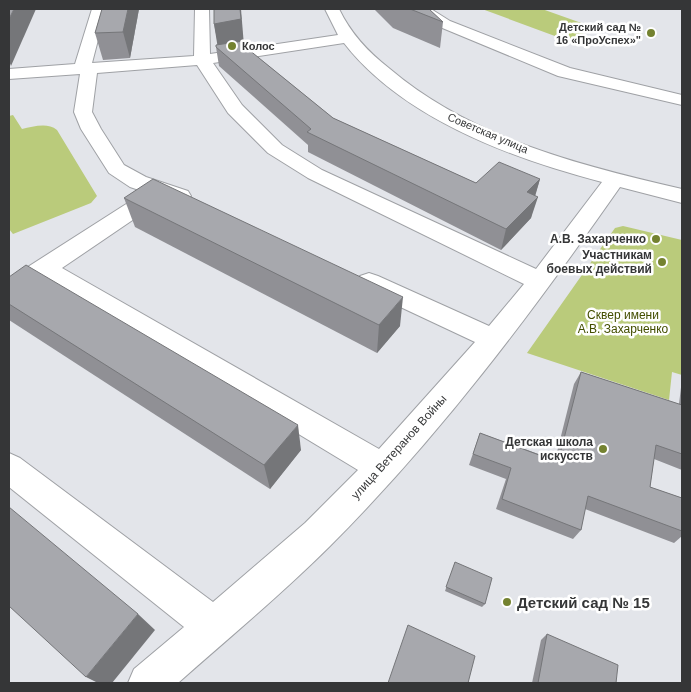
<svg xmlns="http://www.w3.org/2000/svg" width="691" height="692" font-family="Helvetica,sans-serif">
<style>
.green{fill:#bacb7b}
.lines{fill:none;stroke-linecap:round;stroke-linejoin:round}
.minor-casing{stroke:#9fa1a5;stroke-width:2}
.minor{fill:#fff;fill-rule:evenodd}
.wall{fill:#909095}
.shaded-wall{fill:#757679}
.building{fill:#a7a8ad;stroke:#757679}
.poi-dot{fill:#748230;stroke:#fff;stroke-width:2}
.labels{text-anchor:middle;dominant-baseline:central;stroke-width:5;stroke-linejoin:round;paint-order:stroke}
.far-poi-label{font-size:11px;font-weight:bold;fill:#353637;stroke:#fff;text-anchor:end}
.far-street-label{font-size:11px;fill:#353637;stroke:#fff}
.poi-label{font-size:12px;font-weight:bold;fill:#353637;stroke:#fff;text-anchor:end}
.park-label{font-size:12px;fill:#434e01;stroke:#fff}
.street-label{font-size:12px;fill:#353637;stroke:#fff}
.near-poi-label{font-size:15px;font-weight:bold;fill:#353637;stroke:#fff;text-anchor:start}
</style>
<rect width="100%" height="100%" fill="#e3e5ea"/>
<g class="green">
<path d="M482,9H542L587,25L590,29L573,39H563Z"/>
<path d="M13,115L22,129C33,127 47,122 57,130L97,196L91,203L13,234L9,229V116Z"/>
<path d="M623,226L682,240V375L672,372L669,400L527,353L615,228Z"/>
</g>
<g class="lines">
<g class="minor-casing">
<g id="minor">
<path d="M92,9H106L92,63L194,56L195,9H209L210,54L338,35L325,9H339C351,34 368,52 390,69C471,138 581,166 682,189V203L620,187C532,313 439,437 330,546C282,594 229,638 178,683H128L134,669L184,627L9,487V453L20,458L213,602L305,523L358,470L44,280L18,297L9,300V279L145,192L130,187L109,173L81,129L74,112L80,74L9,79V69L75,64ZM344,43C403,119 513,159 602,182L536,269L322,170L282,145L242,105L213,63ZM197,65L228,113L268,153L308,178L524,284L489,326L378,276L369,273L360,276L356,282L360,288L475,342L379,449L62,268L165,198L180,203L188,201L191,196L188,191L146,177L124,165L101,129L92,112L97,73Z"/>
<path d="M414,9H431L450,21L570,68L682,95V105L558,76L440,27L416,12Z"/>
</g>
</g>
<use href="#minor" class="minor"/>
</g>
<g class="wall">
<path d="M102,9H139L130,58L103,60L95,33Z"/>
<path d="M374,9H429L443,22L440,48L393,28Z"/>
<path d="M214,24L244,46L333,118L476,183L540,179L535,195L531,218L501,250L308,152V145L219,66L216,47L218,44Z"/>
<path d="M124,198L400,326L377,353L135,227Z"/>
<path d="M9,304L301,450L270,489L9,320Z"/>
<path d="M581,372L679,404L682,379V470L654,459L650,487L682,498V536L674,543L585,509L581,530L573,539L496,509L506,479L469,465L480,433L555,460L574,384Z"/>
<path d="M455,562L485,604L482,607L445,591Z"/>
<path d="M547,634L616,683H532L541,640Z"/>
</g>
<g class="shaded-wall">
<path d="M14,9H36L11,66L9,61V19Z"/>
<path d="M128,9H139L130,58L123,32Z"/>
<path d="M240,9H241L244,46L218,49L214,24Z"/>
<path d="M540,179L534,200L527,192Z"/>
<path d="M538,197L531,218L501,250L506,229Z"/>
<path d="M403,297L400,326L377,353L379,325Z"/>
<path d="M298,425L301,450L270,489L264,465Z"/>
<path d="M138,614L155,630L112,683H98L86,677Z"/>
</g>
<g class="building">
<path d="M9,9H14L9,19Z"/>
<path d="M102,9H128L123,32L95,33Z"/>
<path d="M214,9H240L241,19L214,24Z"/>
<path d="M410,9H429L443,22Z"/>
<path d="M243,41V45L333,118L476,183L499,162L540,179L527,192L538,197L506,229L307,132L311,129L216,47V45Z"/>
<path d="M153,179L403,297L379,325L124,198Z"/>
<path d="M26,265L298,425L264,465L9,304V277Z"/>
<path d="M581,372L682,405V454L656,445L650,487L682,498V531L588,496L581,530L502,499L511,468L473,454L480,433L558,462Z"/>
<path d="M9,507L138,614L86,677L9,606Z"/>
<path d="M455,562L492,578L485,604L446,587Z"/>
<path d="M408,625L475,656L468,683H388Z"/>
<path d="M547,634L618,665L616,683H538Z"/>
</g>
<g class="poi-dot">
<circle cx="651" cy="33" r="5"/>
<circle cx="232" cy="46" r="5"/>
<circle cx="656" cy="239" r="5"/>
<circle cx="662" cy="262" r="5"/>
<circle cx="603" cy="449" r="5"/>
<circle cx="507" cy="602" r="5"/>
</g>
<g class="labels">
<g class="far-poi-label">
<text x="641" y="27">Детский сад №<tspan x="641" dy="13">16 «ПроУспех»"</tspan></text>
<text x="242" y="46" text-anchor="start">Колос</text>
</g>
<g class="far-street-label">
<text transform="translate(488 133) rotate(23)">Советская улица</text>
</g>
<g class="poi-label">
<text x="646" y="239">А.В. Захарченко</text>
<text x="652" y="255">Участникам<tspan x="652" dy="14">боевых действий</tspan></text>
<text x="593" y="442">Детская школа<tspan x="593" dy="14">искусств</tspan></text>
</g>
<g class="park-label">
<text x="623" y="315">Сквер имени<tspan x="623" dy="14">А.В. Захарченко</tspan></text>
</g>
<g class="street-label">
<text transform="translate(399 447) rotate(-48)">улица Ветеранов Войны</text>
</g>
<g class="near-poi-label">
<text x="517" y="602">Детский сад № 15</text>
</g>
</g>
<rect width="691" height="692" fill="none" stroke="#353637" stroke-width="20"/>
</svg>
